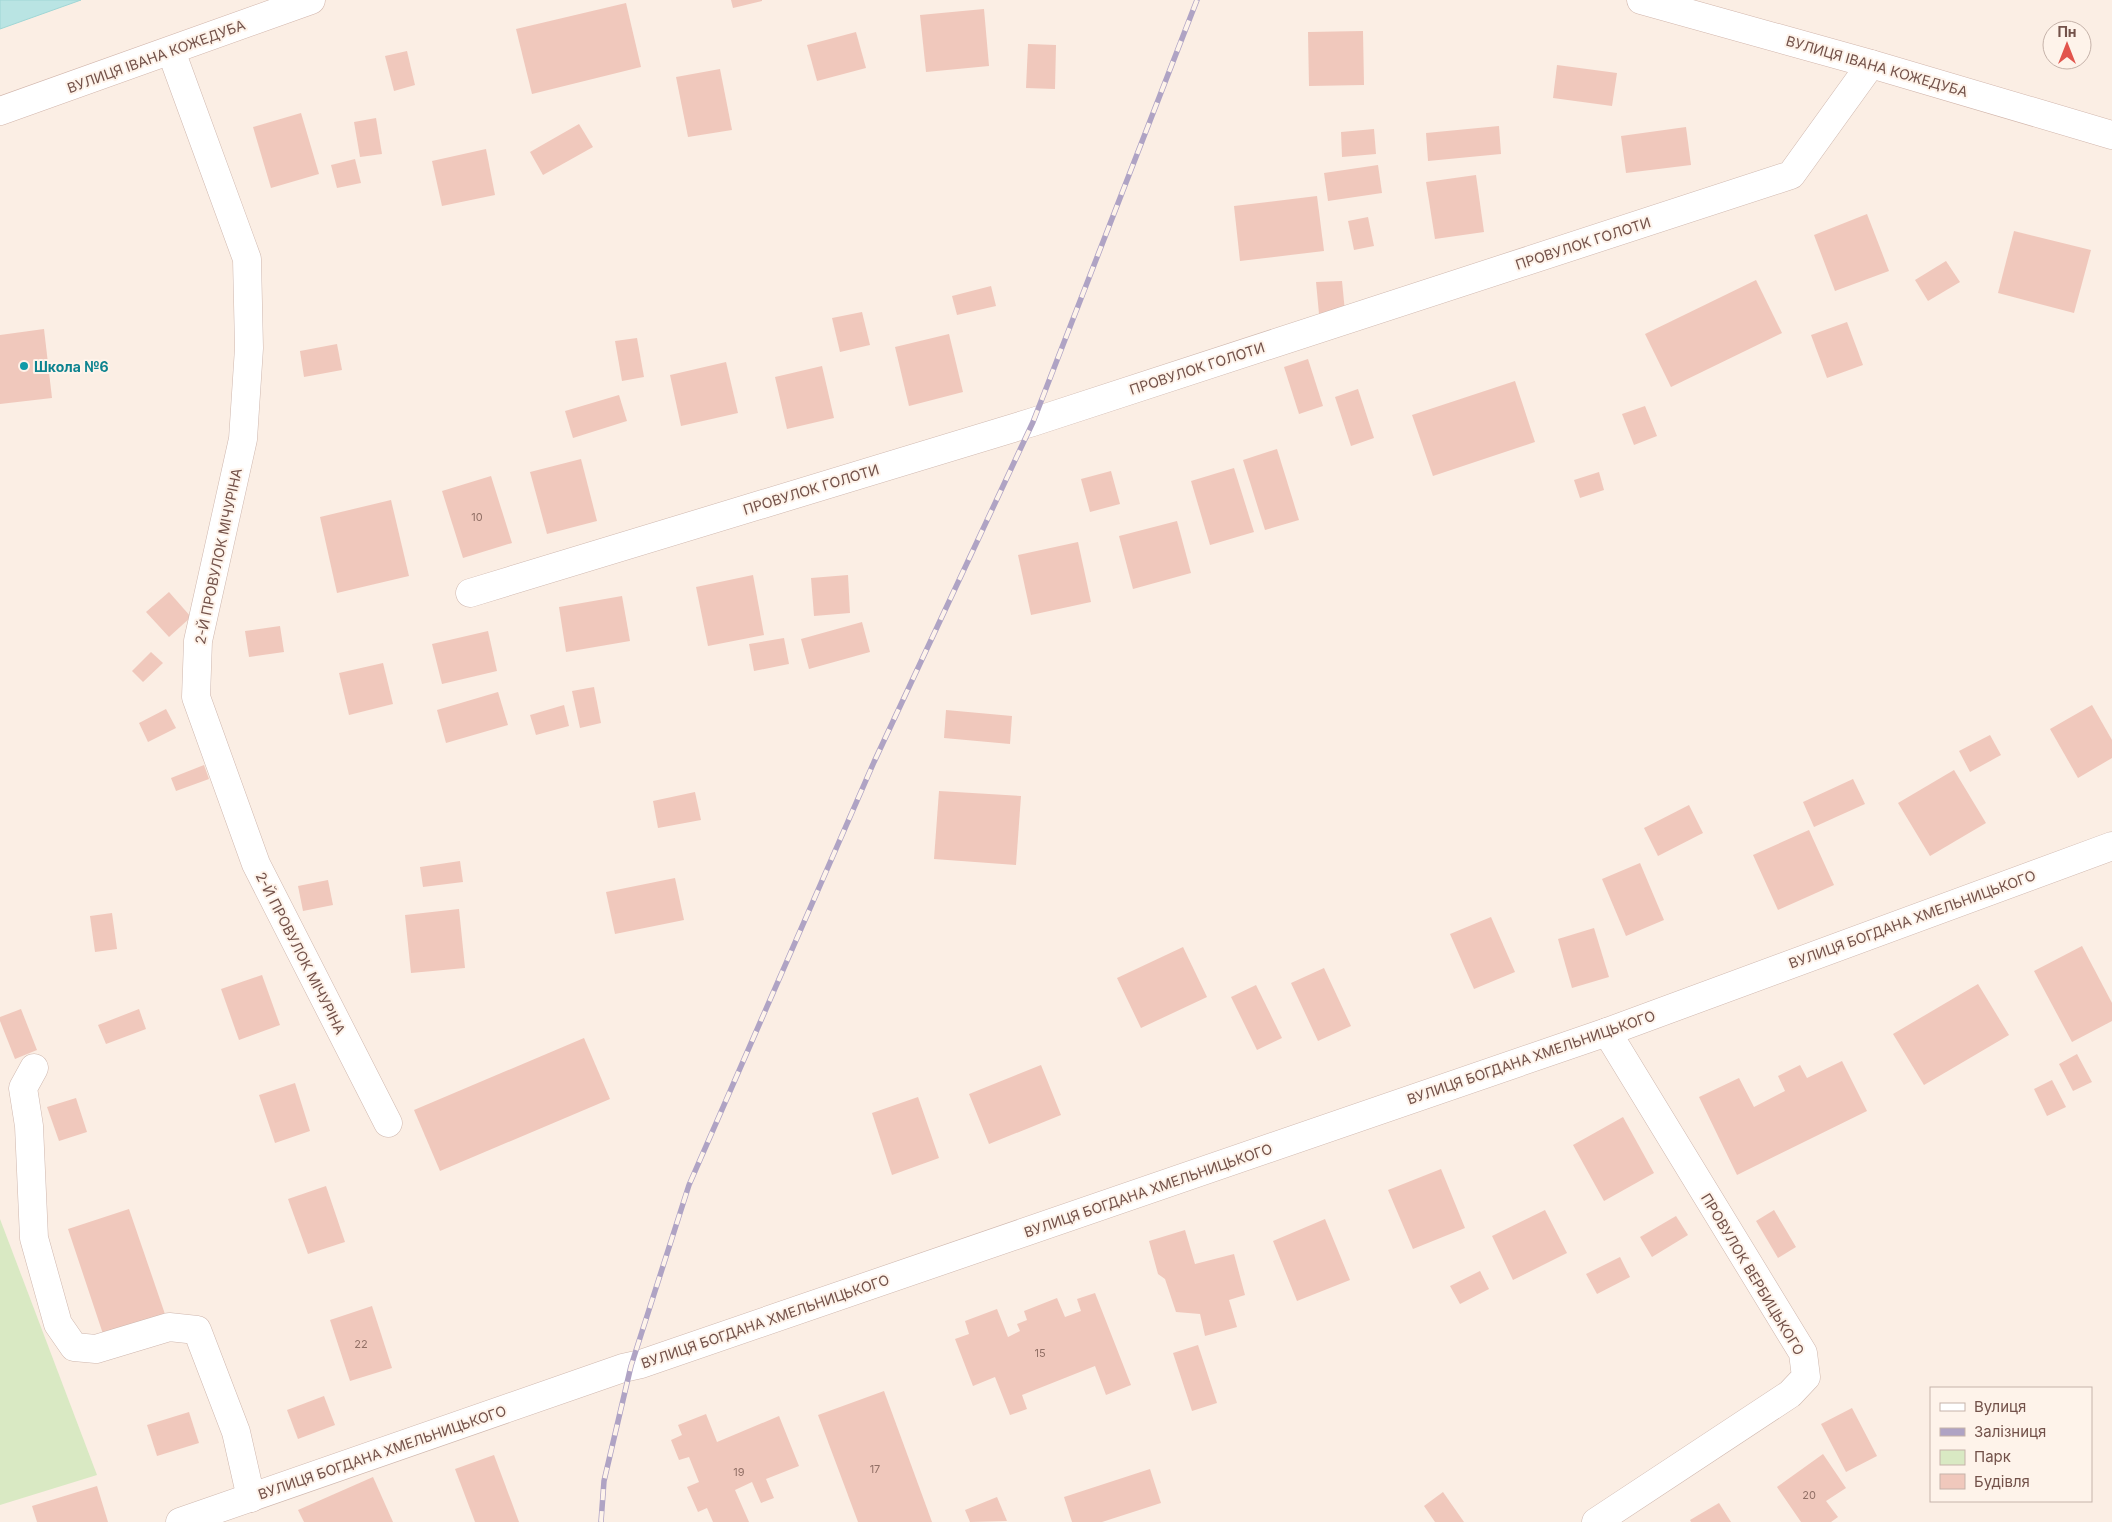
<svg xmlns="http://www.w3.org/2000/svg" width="2112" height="1522" font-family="Inter,sans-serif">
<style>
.green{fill:#d9e9c3}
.water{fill:#b9e4e3;stroke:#a0d6d5}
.building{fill:#f0c8bc}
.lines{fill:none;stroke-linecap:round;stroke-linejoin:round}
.street-casing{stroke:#cfb7ae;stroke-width:29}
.secondary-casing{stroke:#d1b5ab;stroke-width:29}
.street{stroke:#fff;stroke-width:28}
.secondary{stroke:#fff;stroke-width:28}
.rail-casing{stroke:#afa3c4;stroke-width:5.5}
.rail{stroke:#fef3ea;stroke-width:4;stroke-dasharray:11;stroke-linecap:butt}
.culture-dot{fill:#0f9aa8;stroke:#fef3ea;stroke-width:2}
.labels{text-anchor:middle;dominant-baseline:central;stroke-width:4;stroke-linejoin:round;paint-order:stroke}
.number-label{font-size:11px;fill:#927066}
.street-label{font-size:14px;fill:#73524a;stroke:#fef3ea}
.culture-label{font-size:14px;font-weight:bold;fill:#0d838f;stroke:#fef3ea;text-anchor:start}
</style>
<rect width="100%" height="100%" fill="#fbeee4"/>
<path class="green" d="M0,1219L97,1475L0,1505Z"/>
<path class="water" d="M0,0H81L0,29Z"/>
<g class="building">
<path d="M731,0H762V1L733,8Z"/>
<path d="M626,3L641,67L532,94L516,29Z"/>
<path d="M984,9L989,66L926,72L920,15Z"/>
<path d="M1363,31L1364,85L1309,86L1308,32Z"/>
<path d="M856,32L866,68L817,81L807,45Z"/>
<path d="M1028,44L1056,45L1055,89L1026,88Z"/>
<path d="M407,51L415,85L394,91L385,56Z"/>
<path d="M1557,65L1617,73L1612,106L1553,98Z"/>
<path d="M720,69L732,130L688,137L676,77Z"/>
<path d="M301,113L319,174L271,188L253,127Z"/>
<path d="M376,118L382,154L360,157L354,122Z"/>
<path d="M579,124L593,147L543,175L530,152Z"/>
<path d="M1499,126L1501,154L1428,161L1426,133Z"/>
<path d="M1686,127L1691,165L1626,173L1621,136Z"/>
<path d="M1374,129L1376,154L1342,157L1341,132Z"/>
<path d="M486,149L495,195L442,206L432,161Z"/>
<path d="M355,159L361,183L337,188L331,165Z"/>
<path d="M1378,165L1382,193L1328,201L1324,173Z"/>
<path d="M1476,175L1484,232L1435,239L1426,182Z"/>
<path d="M1317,196L1324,251L1240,261L1234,206Z"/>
<path d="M1867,214L1889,271L1835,291L1814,235Z"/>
<path d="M1368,217L1374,246L1354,250L1348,221Z"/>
<path d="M2014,231L2091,250L2074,313L1998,293Z"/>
<path d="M1946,261L1960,282L1928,301L1915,280Z"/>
<path d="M1756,280L1782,333L1671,387L1645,334Z"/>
<path d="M1342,281L1345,312L1319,314L1316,282Z"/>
<path d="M991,286L996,306L957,315L952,296Z"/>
<path d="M862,312L870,345L840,352L832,318Z"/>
<path d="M1847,322L1863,365L1827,378L1811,335Z"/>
<path d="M44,329L52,398L0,404V335Z"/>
<path d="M949,334L963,392L909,406L895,347Z"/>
<path d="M637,338L644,377L622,381L615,341Z"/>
<path d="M337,344L342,370L304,377L300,351Z"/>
<path d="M1308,359L1323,406L1299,414L1284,367Z"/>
<path d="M726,362L738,413L681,426L670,375Z"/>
<path d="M822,366L834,418L787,429L775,377Z"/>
<path d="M1515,381L1535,442L1433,476L1412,415Z"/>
<path d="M1358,389L1374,438L1351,446L1335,397Z"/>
<path d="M619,395L627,421L573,438L565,411Z"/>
<path d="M1645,406L1657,436L1634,445L1622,414Z"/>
<path d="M1277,449L1299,520L1265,530L1243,460Z"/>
<path d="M581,459L597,521L547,534L530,472Z"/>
<path d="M1234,468L1254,532L1210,545L1191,481Z"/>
<path d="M1111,471L1120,504L1090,512L1081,479Z"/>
<path d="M1599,472L1604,490L1580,498L1574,480Z"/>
<path d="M491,476L512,543L463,558L442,491Z"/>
<path d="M391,500L409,576L337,593L320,517Z"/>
<path d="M1177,521L1191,573L1133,589L1119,536Z"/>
<path d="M1078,542L1091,602L1031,615L1018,555Z"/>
<path d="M753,575L764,635L708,646L696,587Z"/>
<path d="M848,575L850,613L814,616L811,578Z"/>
<path d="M169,592L191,617L169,637L146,612Z"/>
<path d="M622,596L630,641L566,652L559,607Z"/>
<path d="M862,622L870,652L809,669L801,639Z"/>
<path d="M280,626L284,652L249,657L245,631Z"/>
<path d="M488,631L497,671L442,684L432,644Z"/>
<path d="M784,638L789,664L754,671L749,644Z"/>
<path d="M151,652L163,663L143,682L132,671Z"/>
<path d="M383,663L393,704L349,715L339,673Z"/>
<path d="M594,687L601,723L580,728L572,691Z"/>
<path d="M498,692L508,725L446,743L437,710Z"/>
<path d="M564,705L569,726L536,735L530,715Z"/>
<path d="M2092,705L2112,740V758L2078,778L2050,729Z"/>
<path d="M166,709L176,728L148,742L139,723Z"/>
<path d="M946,710L1012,716L1010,744L944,738Z"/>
<path d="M1990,735L2001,755L1970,772L1959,751Z"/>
<path d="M204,765L209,779L176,791L171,778Z"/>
<path d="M1954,770L1986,823L1930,856L1898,803Z"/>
<path d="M1853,779L1865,804L1814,827L1803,802Z"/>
<path d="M939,791L1021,796L1016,865L934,859Z"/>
<path d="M695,792L701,820L658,828L653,801Z"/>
<path d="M1689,805L1703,833L1658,856L1644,828Z"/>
<path d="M1809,830L1834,885L1778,910L1753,855Z"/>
<path d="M460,861L463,882L423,887L420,867Z"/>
<path d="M1640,863L1664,920L1626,936L1602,879Z"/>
<path d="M675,878L684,920L615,934L606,892Z"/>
<path d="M328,880L333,905L303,911L298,886Z"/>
<path d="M459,909L465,968L411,973L405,915Z"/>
<path d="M112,913L117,949L95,952L90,916Z"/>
<path d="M1491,917L1515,972L1474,989L1450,934Z"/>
<path d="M1594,928L1609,977L1572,988L1558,939Z"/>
<path d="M2082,946L2112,1003V1021L2072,1042L2034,971Z"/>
<path d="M1183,947L1207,997L1141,1028L1117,978Z"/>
<path d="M1324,968L1351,1026L1318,1041L1291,983Z"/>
<path d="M262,975L280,1025L239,1040L221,989Z"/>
<path d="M1978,984L2009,1035L1924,1085L1893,1034Z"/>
<path d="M1256,985L1282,1038L1257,1050L1231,997Z"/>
<path d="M21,1009L37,1050L15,1059L0,1021V1017Z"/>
<path d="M139,1009L146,1029L106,1044L98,1025Z"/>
<path d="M584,1038L610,1099L440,1171L414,1110Z"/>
<path d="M2077,1054L2092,1082L2073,1091L2059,1064Z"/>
<path d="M1842,1061L1867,1111L1737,1175L1699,1097L1739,1078L1754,1107L1785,1091L1778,1076L1800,1065L1807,1078Z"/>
<path d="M1041,1065L1061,1115L989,1144L969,1094Z"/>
<path d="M2052,1080L2066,1107L2047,1116L2034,1089Z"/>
<path d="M295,1083L310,1131L275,1143L259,1095Z"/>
<path d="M918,1097L939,1158L892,1175L872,1113Z"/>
<path d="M76,1098L87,1132L59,1141L47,1107Z"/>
<path d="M1623,1117L1654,1173L1604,1201L1573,1145Z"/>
<path d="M1441,1169L1465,1228L1413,1249L1388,1190Z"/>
<path d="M326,1186L345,1242L308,1254L288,1199Z"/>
<path d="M129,1209L166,1317L104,1337L68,1229Z"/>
<path d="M1545,1210L1567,1253L1513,1280L1492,1236Z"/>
<path d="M1774,1210L1796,1247L1778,1258L1756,1221Z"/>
<path d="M1676,1216L1688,1235L1652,1257L1640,1237Z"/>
<path d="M1325,1219L1350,1280L1297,1301L1273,1241Z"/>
<path d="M1185,1230L1195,1264L1234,1254L1245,1295L1229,1300L1237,1327L1205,1336L1200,1314L1176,1312L1165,1279L1158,1274L1149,1241Z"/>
<path d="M1620,1257L1630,1277L1597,1294L1586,1274Z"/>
<path d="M1480,1271L1489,1289L1460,1304L1450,1286Z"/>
<path d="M1095,1293L1131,1385L1106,1395L1095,1366L1022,1395L1027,1409L1010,1415L995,1377L973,1386L955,1339L969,1334L965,1321L997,1309L1008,1337L1020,1331L1017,1324L1027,1320L1024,1311L1057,1298L1065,1317L1081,1311L1077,1299Z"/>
<path d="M372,1306L392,1368L350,1381L330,1320Z"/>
<path d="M1198,1345L1217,1403L1192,1411L1173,1353Z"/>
<path d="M884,1391L932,1522H858L818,1415Z"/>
<path d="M324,1396L335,1425L298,1439L287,1410Z"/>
<path d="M1852,1408L1877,1456L1846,1472L1821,1424Z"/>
<path d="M189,1412L199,1443L157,1456L147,1425Z"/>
<path d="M706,1414L717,1442L779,1416L799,1466L766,1479L774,1498L761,1503L752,1482L735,1490L749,1522H713L707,1508L698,1512L687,1487L699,1482L689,1457L679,1460L671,1440L682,1435L678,1425Z"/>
<path d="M1823,1454L1846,1488L1826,1501L1838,1517L1831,1522H1801L1777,1487Z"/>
<path d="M494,1455L519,1522H475L455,1469Z"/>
<path d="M1150,1469L1161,1503L1102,1522H1072L1064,1497Z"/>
<path d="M373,1477L393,1522H304L298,1510Z"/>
<path d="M97,1486L108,1522H37L32,1506Z"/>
<path d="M1443,1492L1464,1522H1435L1424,1506Z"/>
<path d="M997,1497L1007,1521L970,1522L965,1510Z"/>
<path d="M1719,1503L1731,1522H1691L1690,1520Z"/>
</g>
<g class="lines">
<g class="street-casing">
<g id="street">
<path d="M171,51L247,259L249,348L243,439L198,641L196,697L256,864L388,1123"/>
<path d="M470,593L1033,422L1791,175L1871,64"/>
<path d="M34,1068L23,1088L29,1126L34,1238L58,1324L74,1347L96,1349L169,1327L197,1330L236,1432L251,1498"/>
<path d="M180,1522L623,1368L641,1364L1607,1032L2112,846"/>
<path d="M1596,1522L1790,1394L1806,1377L1803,1353L1607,1032"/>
</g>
</g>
<g class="secondary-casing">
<g id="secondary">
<path d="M1641,0L1871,64L2112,135"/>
<path d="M0,111L311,0"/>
</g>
</g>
<use href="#street" class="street"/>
<use href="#secondary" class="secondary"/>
<g class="rail-casing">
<path id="rail" d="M601,1522L604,1481L631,1366L689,1185L874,762L1033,422L1197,0"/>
</g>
<use href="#rail" class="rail"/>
</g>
<circle class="culture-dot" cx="24" cy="366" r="5"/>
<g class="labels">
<g class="number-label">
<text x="477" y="517">10</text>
<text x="361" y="1344">22</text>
<text x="1040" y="1353">15</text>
<text x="875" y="1469">17</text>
<text x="739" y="1472">19</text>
<text x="1809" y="1495">20</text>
</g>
<g class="street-label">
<text transform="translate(156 56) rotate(-20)">ВУЛИЦЯ ІВАНА КОЖЕДУБА</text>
<text transform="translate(1877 66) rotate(16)">ВУЛИЦЯ ІВАНА КОЖЕДУБА</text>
<text transform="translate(1583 243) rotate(-18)">ПРОВУЛОК ГОЛОТИ</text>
<text transform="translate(1197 368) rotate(-18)">ПРОВУЛОК ГОЛОТИ</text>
<text transform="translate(811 489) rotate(-17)">ПРОВУЛОК ГОЛОТИ</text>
<text transform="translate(218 556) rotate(-78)">2-Й ПРОВУЛОК МІЧУРІНА</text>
<text transform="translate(1912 919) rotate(-20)">ВУЛИЦЯ БОГДАНА ХМЕЛЬНИЦЬКОГО</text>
<text transform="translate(301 953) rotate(63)">2-Й ПРОВУЛОК МІЧУРІНА</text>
<text transform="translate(1531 1057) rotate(-19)">ВУЛИЦЯ БОГДАНА ХМЕЛЬНИЦЬКОГО</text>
<text transform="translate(1148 1190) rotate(-19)">ВУЛИЦЯ БОГДАНА ХМЕЛЬНИЦЬКОГО</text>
<text transform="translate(1753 1274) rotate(59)">ПРОВУЛОК ВЕРБИЦЬКОГО</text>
<text transform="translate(765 1321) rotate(-19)">ВУЛИЦЯ БОГДАНА ХМЕЛЬНИЦЬКОГО</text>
<text transform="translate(382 1452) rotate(-19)">ВУЛИЦЯ БОГДАНА ХМЕЛЬНИЦЬКОГО</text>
</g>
<g class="culture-label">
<text x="34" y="366">Школа №6</text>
</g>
</g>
<rect x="1930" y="1387" width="162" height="115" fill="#fef3ea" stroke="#c6b3aa"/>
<rect x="1940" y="1403" width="25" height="8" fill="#ffffff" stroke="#c6b3aa"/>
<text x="1974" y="1412" font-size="15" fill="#73524a">Вулиця</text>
<rect x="1940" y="1428" width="25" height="8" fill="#afa3c4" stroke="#c6b3aa"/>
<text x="1974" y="1437" font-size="15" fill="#73524a">Залізниця</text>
<rect x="1940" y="1450" width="25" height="15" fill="#d9e9c3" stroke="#c6b3aa"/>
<text x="1974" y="1462" font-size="15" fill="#73524a">Парк</text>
<rect x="1940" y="1474" width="25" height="15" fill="#f0c8bc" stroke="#c6b3aa"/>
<text x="1974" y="1487" font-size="15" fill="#73524a">Будівля</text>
<g transform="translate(2067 45)"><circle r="24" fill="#fef3ea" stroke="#c6b3aa"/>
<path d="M0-4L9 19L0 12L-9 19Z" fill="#e2544c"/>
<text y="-8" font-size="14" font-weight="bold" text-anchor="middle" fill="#73524a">Пн</text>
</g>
</svg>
